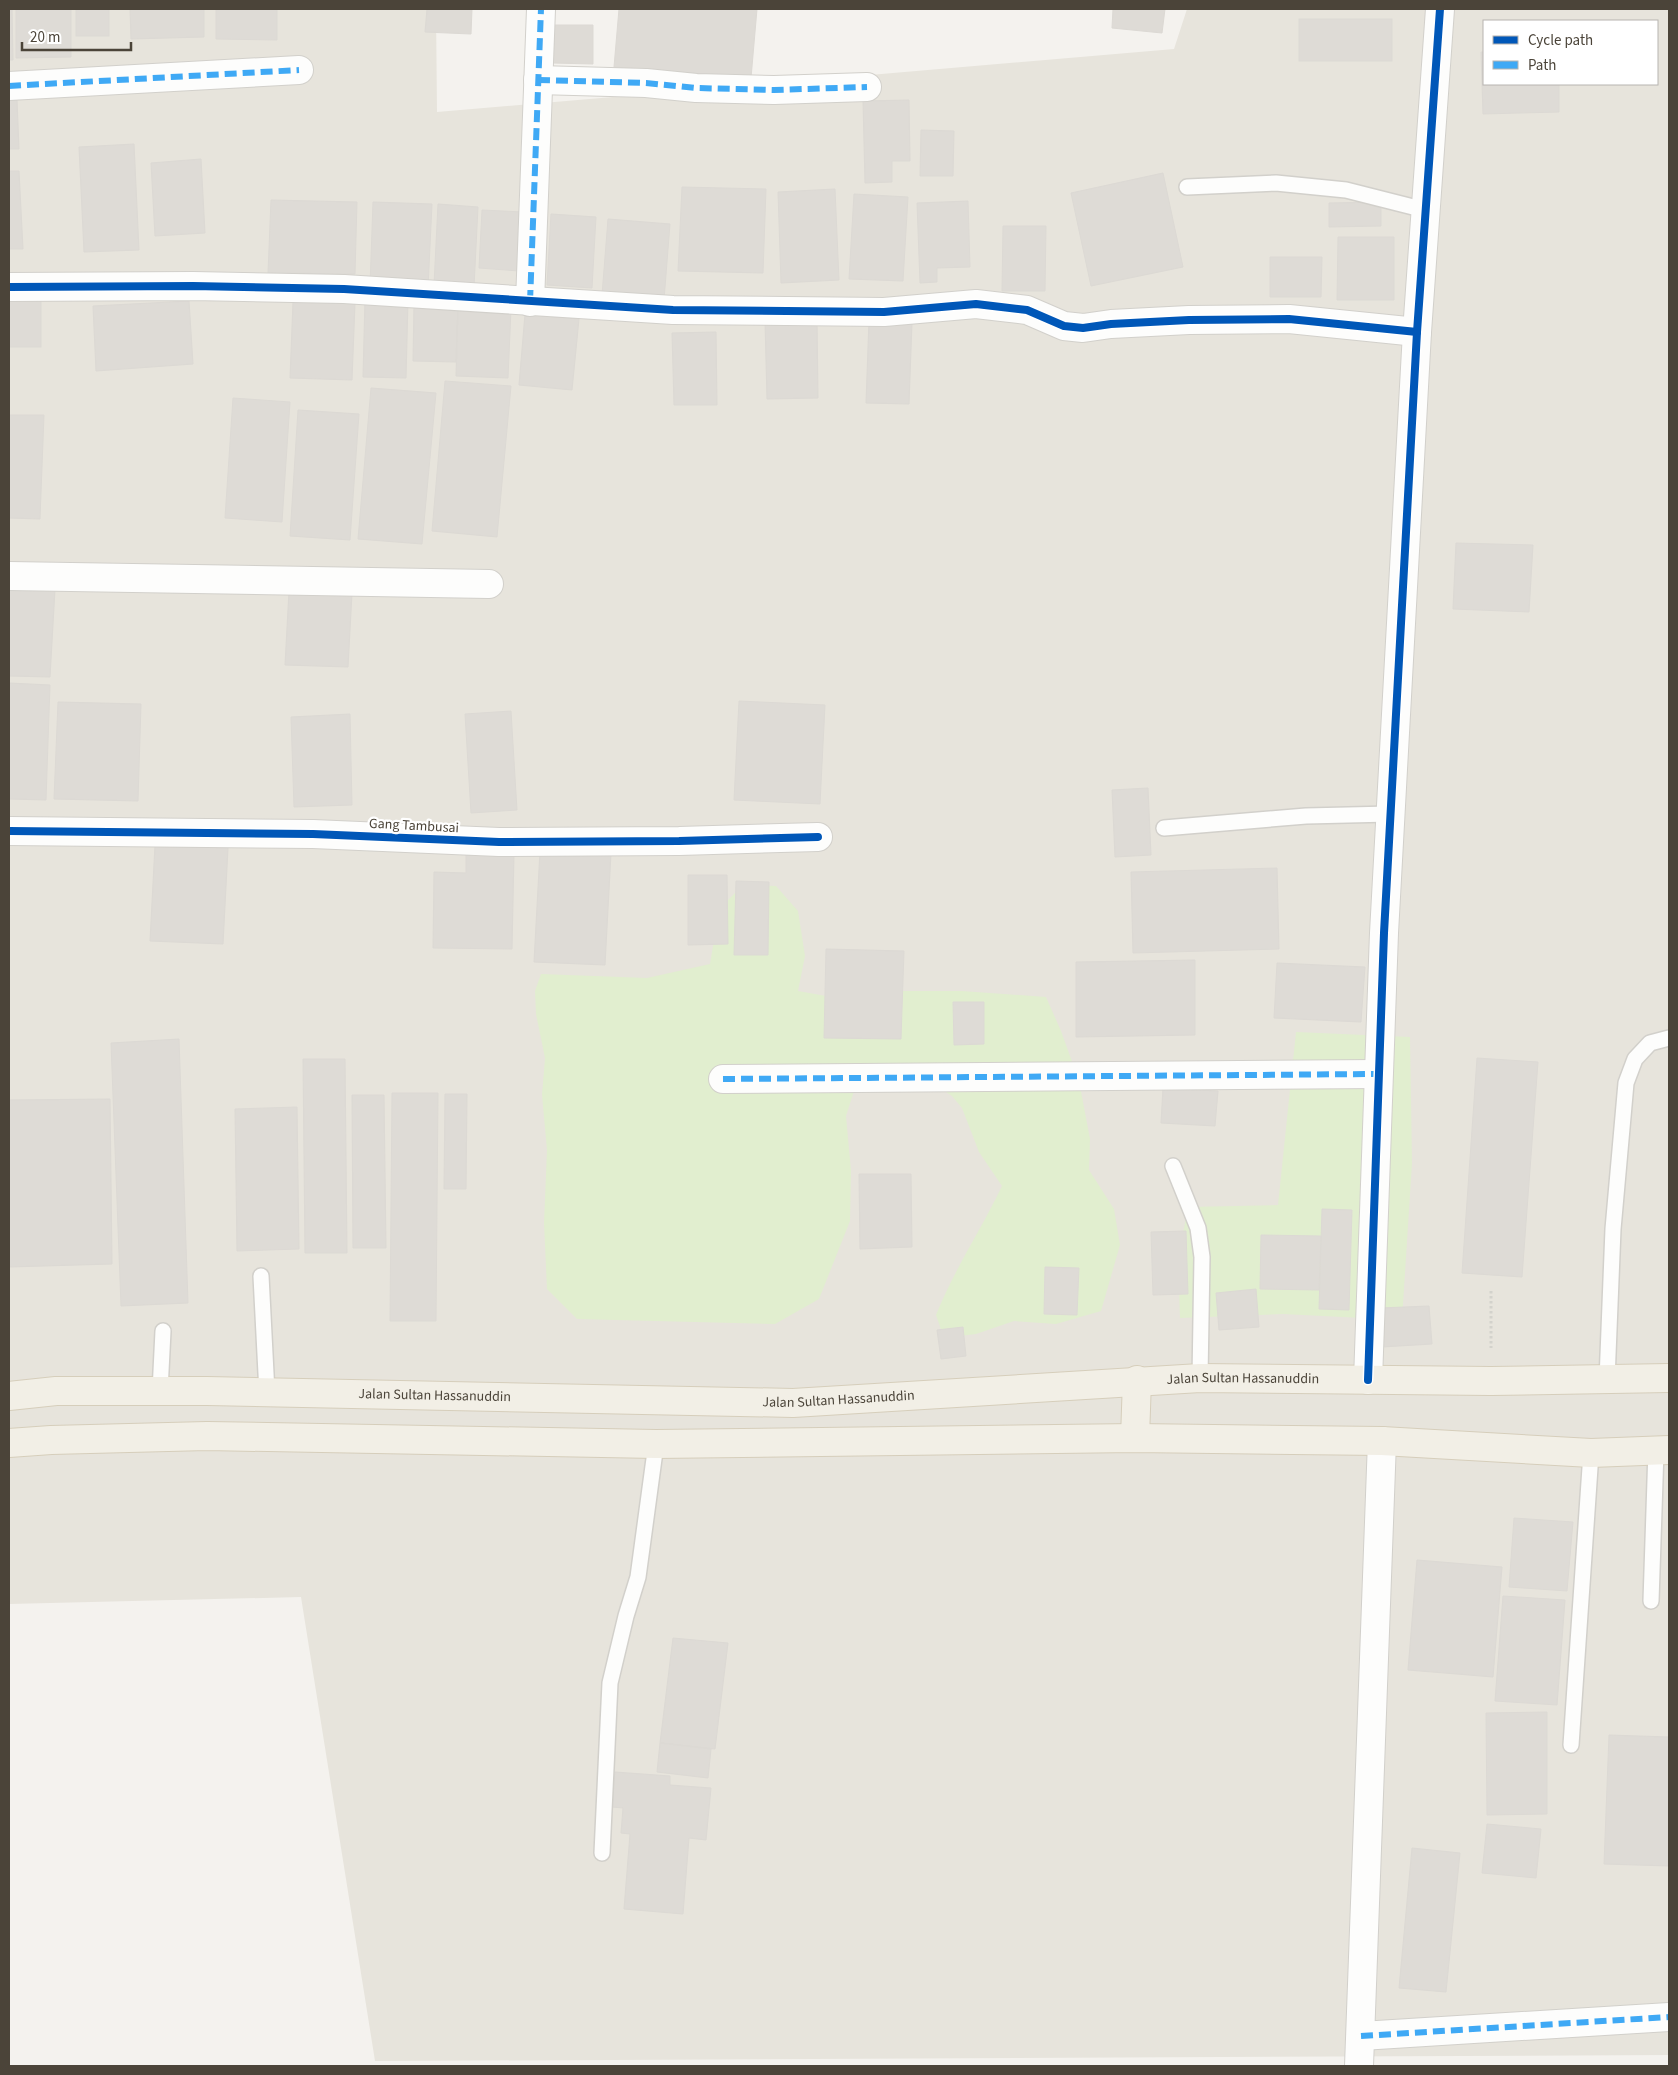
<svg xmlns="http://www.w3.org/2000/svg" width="1678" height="2075" font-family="'Source Sans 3',sans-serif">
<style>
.residential{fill:#e7e4dc;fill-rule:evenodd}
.green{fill:#e1eecf}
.building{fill:#dedbd6;stroke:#dcd9d4}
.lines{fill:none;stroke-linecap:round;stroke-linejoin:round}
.service-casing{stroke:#d2d0cb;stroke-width:18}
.minor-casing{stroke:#d2d0cb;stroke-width:30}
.primary-casing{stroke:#d6cebb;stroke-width:30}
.path{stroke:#d3d2cc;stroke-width:3;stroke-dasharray:2.5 2.5;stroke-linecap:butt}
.service{stroke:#fdfdfc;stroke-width:15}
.minor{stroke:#fdfdfc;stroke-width:28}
.primary{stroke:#f2efe6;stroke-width:28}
.quiet{stroke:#3fa9f5;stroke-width:6;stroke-dasharray:12 6;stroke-linecap:butt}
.cycleway-casing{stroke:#fff;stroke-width:11}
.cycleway{stroke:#0057b8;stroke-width:8}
.labels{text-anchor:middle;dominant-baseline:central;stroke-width:4.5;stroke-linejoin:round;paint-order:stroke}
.street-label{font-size:14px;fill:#4b4439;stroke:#fff}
</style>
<rect width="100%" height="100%" fill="#f4f2ee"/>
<path class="residential" d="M9,9H436L437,112L1174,49L1187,9H1669V2055L375,2061L301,1597L9,1604ZM1484,21H1657V84H1484Z"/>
<g class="green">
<path d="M743,885L776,886L798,911L805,956L798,991L826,996L894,991H962L1046,997L1061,1031L1079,1081L1090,1139L1089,1170L1114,1209L1120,1245L1101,1311L1056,1324L1014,1321L976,1334L944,1338L936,1315C954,1270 981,1230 1002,1186L979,1152L962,1108L952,1096L937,1086L855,1088L846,1116L851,1171L850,1221L819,1299L775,1324L577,1319L547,1289L544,1223L547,1150L542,1095L545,1058L536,1014L535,991L541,974L647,978L710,964L719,909Z"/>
<path d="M1296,1032L1410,1037L1412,1163L1402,1320L1283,1314L1180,1318L1178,1259L1188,1207L1278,1205Z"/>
</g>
<g class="building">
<path d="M9,9H12L13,60H9Z"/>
<path d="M16,9H71V57L16,58Z"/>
<rect x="76" y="9" width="33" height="27"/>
<path d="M130,9H204V37L131,39Z"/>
<path d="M216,9H277V40L216,39Z"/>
<path d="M427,9H472L471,34L425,32Z"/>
<path d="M619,9H757L751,78L614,67Z"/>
<path d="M1113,9H1165L1162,33L1112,28Z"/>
<rect x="1299" y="19" width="93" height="42"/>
<path d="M554,25H593V64L553,63Z"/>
<path d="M1481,52H1484V84H1559V112L1483,114Z"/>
<path d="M9,100H17L19,149H9Z"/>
<path d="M909,100L910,161H892V182L865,183L863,101Z"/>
<path d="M921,130L954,131L953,176H920Z"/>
<path d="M134,144L139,250L84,252L79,147Z"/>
<path d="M201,159L205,233L155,236L151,163Z"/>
<path d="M9,171H19L23,249H9Z"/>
<path d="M1163,173L1183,267L1091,286L1071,193Z"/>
<path d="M682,187L766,189L763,273L678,271Z"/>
<path d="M835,189L839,280L781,283L778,192Z"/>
<path d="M854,194L908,197L903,281L849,279Z"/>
<path d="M271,200L357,202L355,274L268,273Z"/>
<path d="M968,201L970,267L937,268V282L920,283L917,203Z"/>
<path d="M373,202L432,204L428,288L370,286Z"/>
<path d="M1381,202V226L1329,227V203Z"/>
<path d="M438,204L478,207L474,287L434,285Z"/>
<path d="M482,210L523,212L519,271L479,268Z"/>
<path d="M551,214L596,217L592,288L547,285Z"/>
<path d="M608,219L670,224L664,300L602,295Z"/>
<path d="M1003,226H1046L1045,291H1002Z"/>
<path d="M1338,237H1394V300H1337Z"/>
<path d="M1270,257H1322L1321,297H1270Z"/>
<rect x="9" y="299" width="32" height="48"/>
<path d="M365,299L408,300L406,378L363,377Z"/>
<path d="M189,301L193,364L96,371L93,306Z"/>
<path d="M293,302L355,303L352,380L290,378Z"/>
<path d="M414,305L458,306L456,362L413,361Z"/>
<path d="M458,308L511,309L508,378L456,376Z"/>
<path d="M525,314L579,319L572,390L519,385Z"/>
<path d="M817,320L818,398L767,399L765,321Z"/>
<path d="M869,320L912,322L909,404L866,403Z"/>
<path d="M716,332L717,405H674L672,333Z"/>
<path d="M445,381L511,386L497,537L432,531Z"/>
<path d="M371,388L436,393L422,544L358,539Z"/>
<path d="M233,398L290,402L282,522L225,518Z"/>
<path d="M298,410L359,414L350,540L290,536Z"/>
<path d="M9,415H44L40,519L9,518Z"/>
<path d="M1456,543L1533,545L1529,612L1453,609Z"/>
<path d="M9,587L55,589L50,677L9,676Z"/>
<path d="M289,591L352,593L348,667L285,665Z"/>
<path d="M9,683L50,685L46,800L9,799Z"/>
<path d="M739,701L825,705L820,804L734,800Z"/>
<path d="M58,702L141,704L138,801L54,799Z"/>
<path d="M511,711L517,810L471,813L465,714Z"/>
<path d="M350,714L352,805L294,807L291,717Z"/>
<path d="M1148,788L1151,855L1115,857L1112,790Z"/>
<path d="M155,845L228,848L223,944L150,941Z"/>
<path d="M540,851L611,853L605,965L534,962Z"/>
<path d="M466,853H514L512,949L433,948L434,872L466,873Z"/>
<path d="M1277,868L1279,949L1133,953L1131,872Z"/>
<path d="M688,875H727L728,944L688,945Z"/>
<path d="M736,881L769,882L768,955H734Z"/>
<path d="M826,949L904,951L901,1039L824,1038Z"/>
<path d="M1195,960V1035L1076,1037V962Z"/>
<path d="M1277,963L1365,967L1361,1022L1274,1018Z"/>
<path d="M953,1002H984V1044L954,1045Z"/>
<path d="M179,1039L188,1303L121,1306L111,1043Z"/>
<path d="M1477,1058L1538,1062L1522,1277L1462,1273Z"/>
<path d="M303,1059H345L347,1253H305Z"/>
<path d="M1163,1088L1218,1091L1215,1126L1161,1123Z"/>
<path d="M392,1093H438L436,1321H390Z"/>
<path d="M445,1094H467L466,1189H444Z"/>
<path d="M352,1095H384L386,1248H353Z"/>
<path d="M110,1099L112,1264L9,1267V1100Z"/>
<path d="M297,1107L299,1249L237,1251L235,1109Z"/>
<path d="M859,1174H911L912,1247L860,1249Z"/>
<path d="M1322,1209L1352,1210L1349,1310L1319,1309Z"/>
<path d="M1186,1231L1188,1294L1153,1295L1151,1232Z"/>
<path d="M1261,1235L1321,1236L1319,1290L1260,1289Z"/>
<path d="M1045,1267L1079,1268L1077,1315L1044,1314Z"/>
<path d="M1256,1289L1259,1327L1219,1330L1216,1293Z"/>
<path d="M1429,1306L1432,1344L1382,1347L1380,1308Z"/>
<path d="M963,1327L966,1356L941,1359L937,1330Z"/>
<path d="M1514,1518L1573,1522L1567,1591L1509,1587Z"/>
<path d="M1417,1560L1502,1567L1493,1677L1408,1670Z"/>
<path d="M1503,1596L1565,1600L1557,1705L1495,1701Z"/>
<path d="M673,1638L728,1643L715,1749L660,1743Z"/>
<path d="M1547,1712V1814L1487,1815L1486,1713Z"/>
<path d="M1609,1735L1669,1737V1866L1604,1864Z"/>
<path d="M660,1743L711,1749L708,1778L657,1772Z"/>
<path d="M615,1772L670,1776V1785L711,1788L706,1840L689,1838L683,1914L624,1909L630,1834L621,1833L623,1808L612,1807Z"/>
<path d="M1487,1824L1541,1829L1536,1878L1482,1873Z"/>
<path d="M1412,1848L1460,1853L1446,1992L1399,1988Z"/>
</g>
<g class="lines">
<g class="service-casing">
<g id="service">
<path d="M1187,187L1276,183L1346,190L1425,210"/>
<path d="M1164,828L1306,816L1390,814"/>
<path d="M1173,1166L1198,1228L1202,1257L1200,1378"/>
<path d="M261,1276L267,1393"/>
<path d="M1607,1380L1613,1229L1626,1083L1635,1059L1650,1043L1669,1038"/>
<path d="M160,1391L163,1331"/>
<path d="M1651,1601L1656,1450"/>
<path d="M1571,1745L1591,1453"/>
<path d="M602,1853L610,1683L626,1616L638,1577L656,1444"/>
</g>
</g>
<g class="minor-casing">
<g id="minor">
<path d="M538,80L646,83L696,88L774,90L867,87"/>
<path d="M9,86L299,70"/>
<path d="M9,287L193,286L344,289L673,310L884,312L976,304L1027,310L1064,326L1083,328L1111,324L1189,320L1289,319L1417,332"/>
<path d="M530,302L541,9"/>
<path d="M9,576L489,584"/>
<path d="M9,831L313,834L499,842L679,841L818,837"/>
<path d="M723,1079L1378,1074"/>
<path d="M1368,1380L1384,933L1417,332L1440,9"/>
<path d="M1361,2036L1669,2017"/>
<path d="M1359,2066L1382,1441"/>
</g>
</g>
<g class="primary-casing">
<g id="primary">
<path id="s1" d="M9,1396L56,1391H207L793,1403L1200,1378L1491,1381L1669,1378"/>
<path d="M1135,1438L1137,1380"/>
<path d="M9,1443L51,1440L207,1436L656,1444L1135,1438L1382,1441L1591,1453L1669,1450"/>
</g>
</g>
<path class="path" d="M1491,1291V1348"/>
<use href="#service" class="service"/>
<use href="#minor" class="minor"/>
<use href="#primary" class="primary"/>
<g class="quiet">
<path d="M538,80L646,83L696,88L774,90L867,87"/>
<path d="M9,86L299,70"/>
<path d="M530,302L541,9"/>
<path d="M723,1079L1378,1074"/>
<path d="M1361,2036L1669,2017"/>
</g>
<g class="cycleway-casing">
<g id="cycleway">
<path d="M9,287L193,286L344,289L673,310L884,312L976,304L1027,310L1064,326L1083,328L1111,324L1189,320L1289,319L1417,332"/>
<path d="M9,831L313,834L499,842L679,841L818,837"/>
<path d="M1368,1380L1384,933L1417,332L1440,9"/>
</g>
</g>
<use href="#cycleway" class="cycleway"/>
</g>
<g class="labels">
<g class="street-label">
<text transform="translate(414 826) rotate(3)">Gang Tambusai</text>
<text stroke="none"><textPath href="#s1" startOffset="1235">Jalan Sultan Hassanuddin</textPath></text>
<text stroke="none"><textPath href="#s1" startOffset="426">Jalan Sultan Hassanuddin</textPath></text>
<text stroke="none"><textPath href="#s1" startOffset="830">Jalan Sultan Hassanuddin</textPath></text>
</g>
</g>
<rect width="1678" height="2075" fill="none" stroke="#4b4439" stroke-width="20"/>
<rect x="1483" y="20" width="175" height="65" fill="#ffffff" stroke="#b7b4b0"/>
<rect x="1493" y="36" width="25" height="8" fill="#0057b8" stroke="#b7b4b0"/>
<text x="1528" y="45" font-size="15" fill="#4b4439">Cycle path</text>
<rect x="1493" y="61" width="25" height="8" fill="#3fa9f5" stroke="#b7b4b0"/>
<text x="1528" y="70" font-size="15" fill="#4b4439">Path</text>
<path d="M22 42v8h109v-8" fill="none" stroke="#4b4439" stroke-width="2.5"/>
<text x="30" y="42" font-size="15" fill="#4b4439" stroke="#ffffff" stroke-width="4" paint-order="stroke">20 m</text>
</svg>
